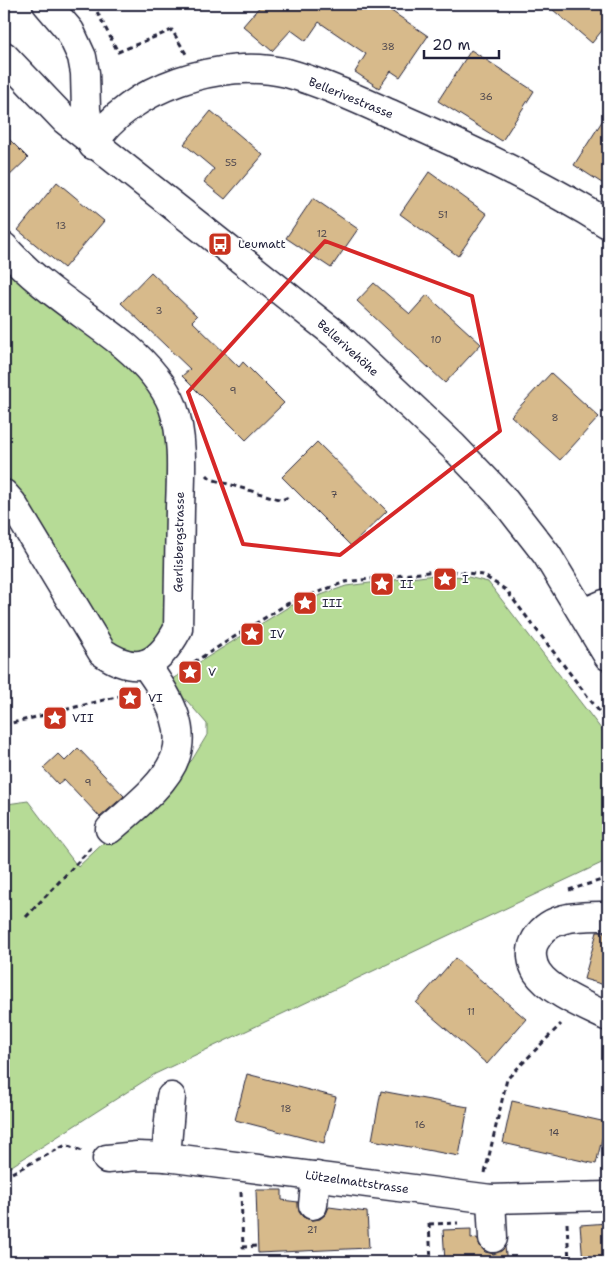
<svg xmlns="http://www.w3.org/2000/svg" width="612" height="1266" font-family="'Shantell Sans',sans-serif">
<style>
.green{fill:#b6db96;stroke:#6c7e68}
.building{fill:#d7ba8b;stroke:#22223b}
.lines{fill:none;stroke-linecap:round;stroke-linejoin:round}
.minor-casing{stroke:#22223b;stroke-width:31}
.major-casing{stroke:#22223b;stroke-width:31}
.path{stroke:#22223b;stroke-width:3;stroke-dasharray:5 4;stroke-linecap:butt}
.minor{stroke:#fff;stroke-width:28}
.major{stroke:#fff;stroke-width:28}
.marked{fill:none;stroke:#d62828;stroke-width:4;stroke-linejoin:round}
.labels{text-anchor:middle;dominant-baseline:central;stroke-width:4;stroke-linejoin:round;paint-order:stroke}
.number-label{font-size:10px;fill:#4f484f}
.street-label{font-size:12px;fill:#22223b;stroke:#fff}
.poi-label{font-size:12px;fill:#22223b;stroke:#fff;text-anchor:start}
</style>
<rect width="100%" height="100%" fill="#fff"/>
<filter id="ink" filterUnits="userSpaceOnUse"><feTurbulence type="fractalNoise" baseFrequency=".02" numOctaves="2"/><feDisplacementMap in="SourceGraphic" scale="10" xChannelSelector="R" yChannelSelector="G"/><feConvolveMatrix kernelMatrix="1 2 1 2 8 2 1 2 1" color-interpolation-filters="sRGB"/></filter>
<g filter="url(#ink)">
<g class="green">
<path d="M4,265L128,362L147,381L168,426L170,616L161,643C136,654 129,656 107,638L8,484L4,480Z"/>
<path d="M435,575L468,577L488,582L608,738V860L155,1074L4,1171V802L7,804L28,801L78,867L192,760L207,735V724L188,702L168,684L169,681L290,606L346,586Z"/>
</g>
<g class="building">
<path d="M262,4H381L428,36L400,77L391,71L379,88L355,72L366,54L319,22L306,41L291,30L272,51L243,26Z"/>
<path d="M546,4H608V23L592,43Z"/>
<path d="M471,50L534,91L502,141L438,101Z"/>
<path d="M211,111L263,155L225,199L204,182L214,169L184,144Z"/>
<path d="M608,112V187L574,165Z"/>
<path d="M4,134L28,158L4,181Z"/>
<path d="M429,172L487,214L458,256L400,214Z"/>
<path d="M57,182L104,221L64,268L18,230Z"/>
<path d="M313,198L358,229L331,268L286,238Z"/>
<path d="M151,272L197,316L192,321L239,367L243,362L284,403L246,440L182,376L190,369L121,303Z"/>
<path d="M374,283L410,314L427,295L481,344L445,383L357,301Z"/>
<path d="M551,373L599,417L560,460L511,416Z"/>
<path d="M317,442L387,511L351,546L282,477Z"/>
<path d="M78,748L124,796L100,817L64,779L58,784L43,768L58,754L65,761Z"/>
<path d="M597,932H608V986L584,979Z"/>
<path d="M455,958L526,1019L487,1064L416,1003Z"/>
<path d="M247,1074L336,1097L324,1143L235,1120Z"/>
<path d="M381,1091L468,1107L459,1156L372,1140Z"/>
<path d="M512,1101L606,1122L596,1164L503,1143Z"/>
<path d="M256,1190H282V1200L298,1202L299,1212L303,1217L311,1220L320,1219L326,1214L329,1207L367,1212L369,1248L258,1253Z"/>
<path d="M608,1223V1262H583L580,1225Z"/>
<path d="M471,1229V1239L477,1238L480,1246L485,1252L494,1254L505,1247L507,1262H445L443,1230Z"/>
</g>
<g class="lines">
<g class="minor-casing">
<g id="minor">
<path d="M47,4L70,31L82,57L85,73L86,110L93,145"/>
<path d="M93,145C127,87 224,57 287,73C323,83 359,100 393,115C467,147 539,181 608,224"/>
<path d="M4,247C38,286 84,313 124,345C143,361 164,383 173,407C184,438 181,475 180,508C179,549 179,589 178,629C159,665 138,677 102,652L12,503L4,494"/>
<path d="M583,613L604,604L608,605"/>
<path d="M110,829C178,771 206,746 145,664"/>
<path d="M608,916C581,916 547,914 534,943C530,952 532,964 537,972C550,992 588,1007 608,1017"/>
<path d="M166,1157L171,1097"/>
<path d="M107,1159L137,1156L166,1157L491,1199L608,1196"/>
<path d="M491,1199L493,1238"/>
<path d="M313,1205L316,1176"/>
</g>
</g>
<g class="major-casing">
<path id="major" d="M4,56L65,120L335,334L453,446L501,496L547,555L608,656"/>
</g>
<g class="path">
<path d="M93,4L118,52L172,30L186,54"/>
<path d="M207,475L211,479L282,500L291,496"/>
<path d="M186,667L287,604L345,582L436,571L458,572L483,575L506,590L608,723"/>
<path d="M4,725L132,693"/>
<path d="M569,890L608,878"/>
<path d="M26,917L92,847"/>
<path d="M485,1173L507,1079L561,1024"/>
<path d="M4,1177L66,1145L82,1151"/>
<path d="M241,1192L243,1247L257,1246"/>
<path d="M429,1223L431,1262"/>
<path d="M567,1223L569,1262"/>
<path d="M429,1224L458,1223"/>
</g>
<use href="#minor" class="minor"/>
<use href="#major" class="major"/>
</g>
</g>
<path class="marked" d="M325,241L472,296L500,431L340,555L243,544L188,392Z"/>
<defs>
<g id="bus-square" transform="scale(1.25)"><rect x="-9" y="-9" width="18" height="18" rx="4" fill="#c8321e" stroke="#fff"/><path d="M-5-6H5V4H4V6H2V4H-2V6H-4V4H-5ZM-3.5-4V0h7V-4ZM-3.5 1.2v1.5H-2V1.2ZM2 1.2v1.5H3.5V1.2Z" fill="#fff"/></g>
<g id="sight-square" transform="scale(1.25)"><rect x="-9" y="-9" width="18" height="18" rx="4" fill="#c8321e" stroke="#fff"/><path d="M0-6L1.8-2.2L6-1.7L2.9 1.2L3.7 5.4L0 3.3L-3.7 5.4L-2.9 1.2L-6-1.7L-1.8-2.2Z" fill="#fff"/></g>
</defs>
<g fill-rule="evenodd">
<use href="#bus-square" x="220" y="244"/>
<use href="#sight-square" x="445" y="579"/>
<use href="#sight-square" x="382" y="584"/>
<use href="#sight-square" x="305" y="603"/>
<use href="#sight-square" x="252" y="634"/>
<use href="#sight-square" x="190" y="672"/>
<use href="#sight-square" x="130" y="698"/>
<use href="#sight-square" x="55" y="718"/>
</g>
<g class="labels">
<g class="number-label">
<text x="388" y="46">38</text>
<text x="486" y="96">36</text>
<text x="231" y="162">55</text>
<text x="443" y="214">51</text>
<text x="61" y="225">13</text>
<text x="322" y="233">12</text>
<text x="159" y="310">3</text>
<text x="436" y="339">10</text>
<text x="233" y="390">9</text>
<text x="555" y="417">8</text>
<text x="334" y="494">7</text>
<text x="88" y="782">9</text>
<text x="471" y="1011">11</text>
<text x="286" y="1108">18</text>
<text x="420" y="1124">16</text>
<text x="554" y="1132">14</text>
<text x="312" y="1229">21</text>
</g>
<g class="street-label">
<text transform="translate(351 98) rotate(22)">Bellerivestrasse</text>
<text transform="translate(348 348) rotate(42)">Bellerivehöhe</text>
<text transform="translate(179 542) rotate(-89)">Gerlisbergstrasse</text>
<text transform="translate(357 1182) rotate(8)">Lützelmattstrasse</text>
</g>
<g class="poi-label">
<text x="238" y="244">Leumatt</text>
<text x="462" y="579">I</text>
<text x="400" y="584">II</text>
<text x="322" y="603">III</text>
<text x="270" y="634">IV</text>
<text x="208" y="672">V</text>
<text x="148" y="698">VI</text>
<text x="72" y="718">VII</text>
</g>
</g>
<rect width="612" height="1266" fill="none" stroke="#fff" stroke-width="20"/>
<rect x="10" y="10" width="592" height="1246" fill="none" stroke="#22223b" stroke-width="2" filter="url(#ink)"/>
<path d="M424 50v8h75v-8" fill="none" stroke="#22223b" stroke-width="2.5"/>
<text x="432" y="50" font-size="15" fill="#22223b" stroke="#ffffff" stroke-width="4" paint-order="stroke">20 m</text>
</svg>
